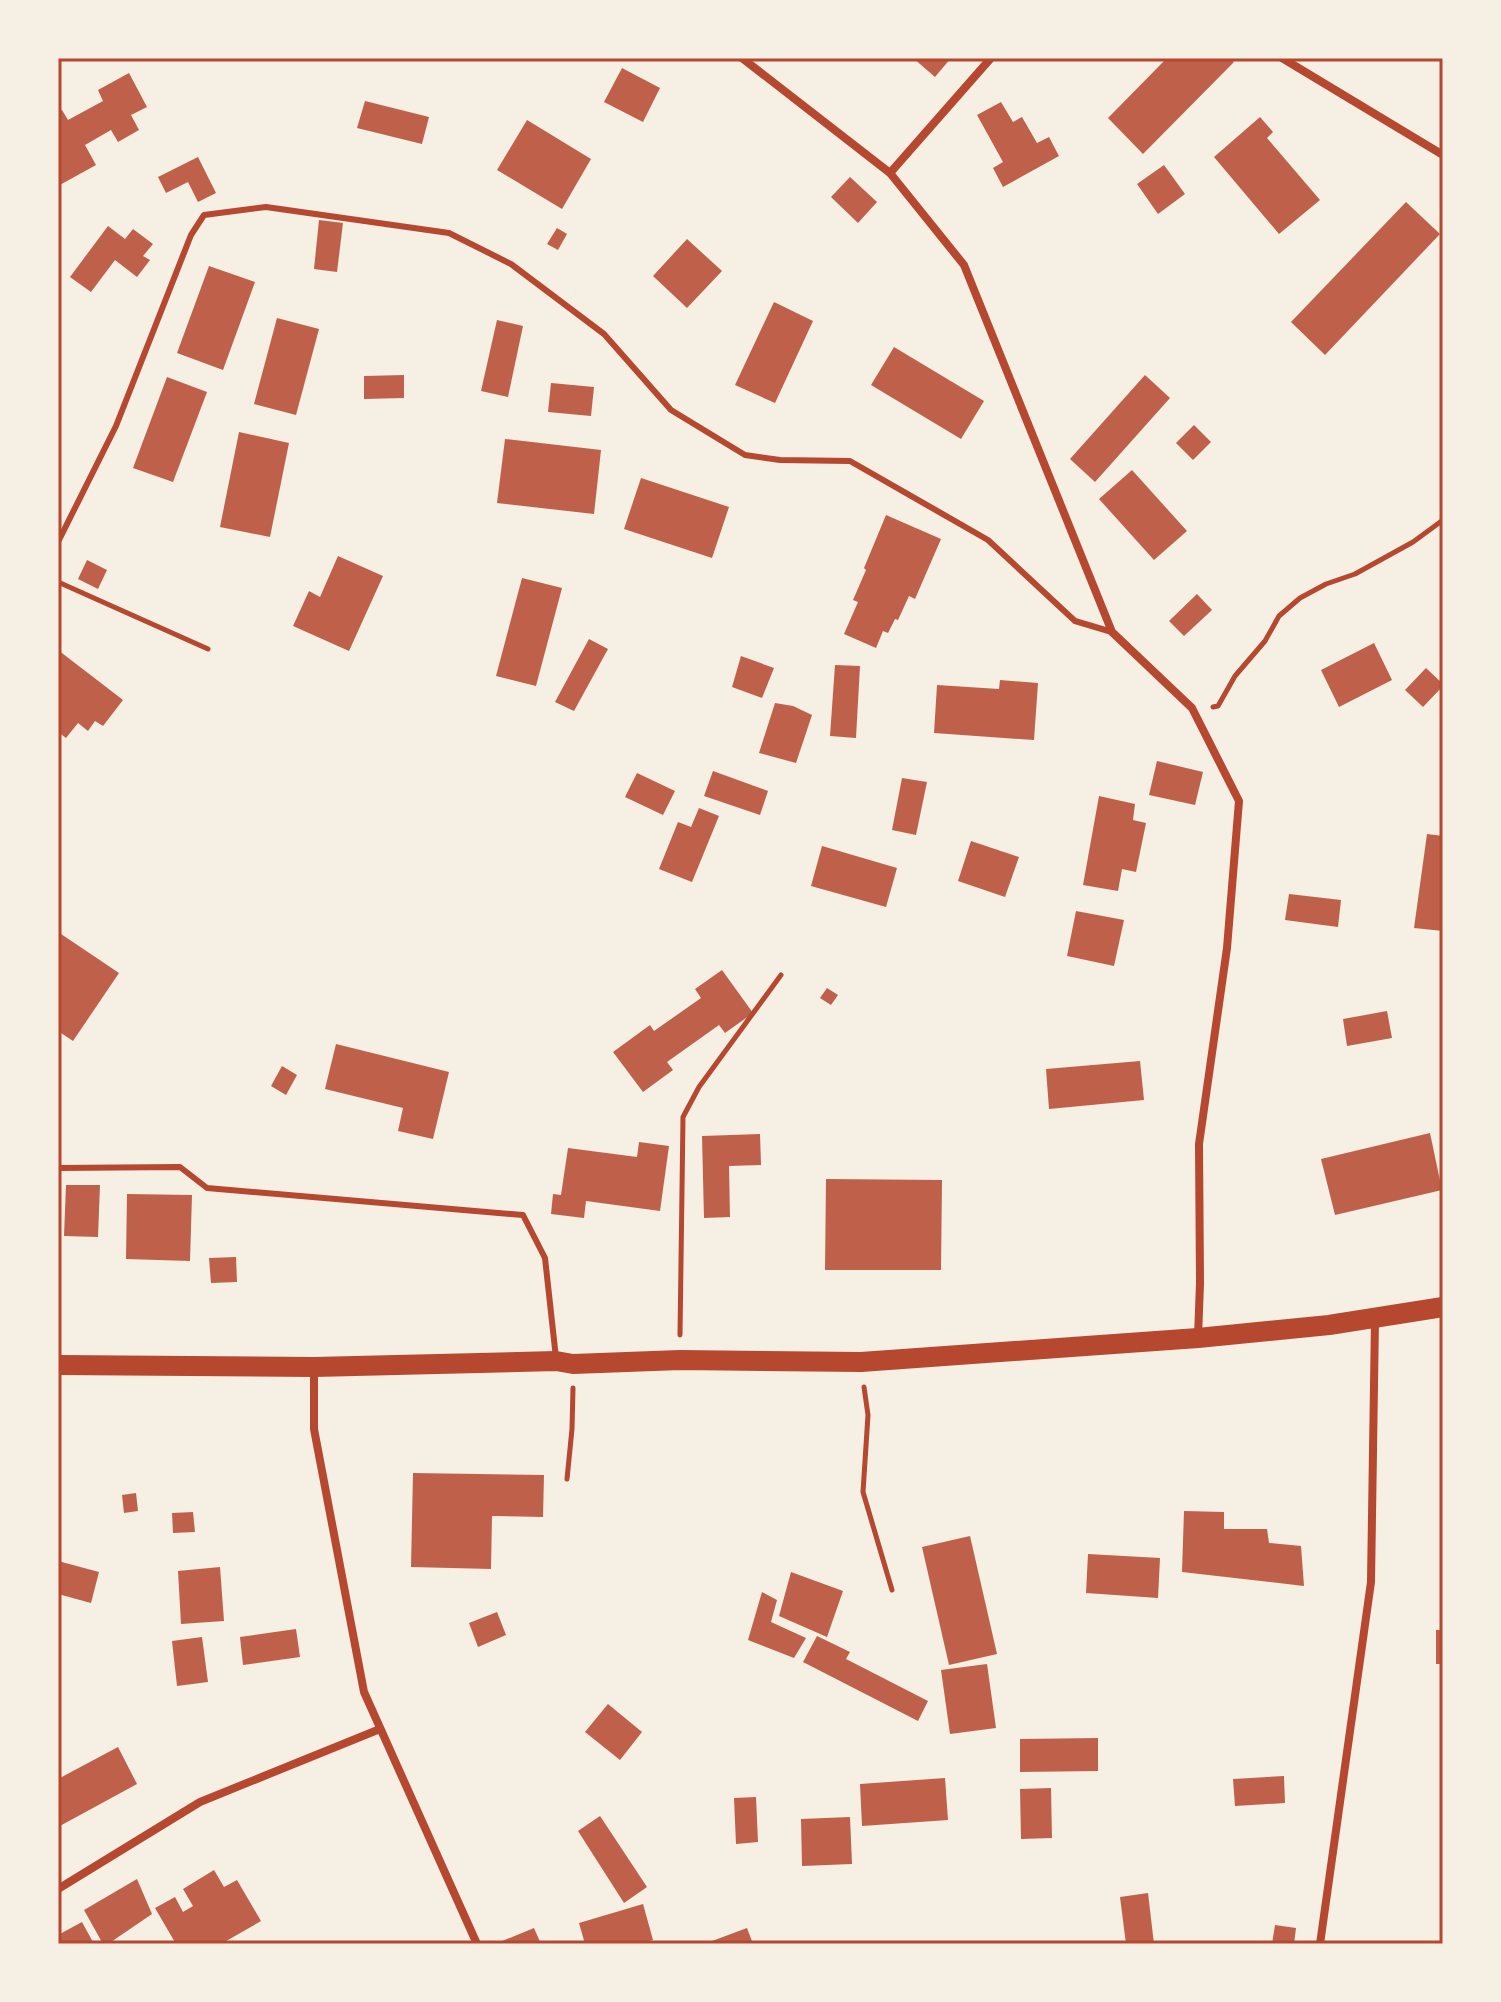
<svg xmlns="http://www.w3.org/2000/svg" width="1501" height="2002" font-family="Cabin,sans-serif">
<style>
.building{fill:#bf614a}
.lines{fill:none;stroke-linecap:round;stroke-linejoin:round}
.path{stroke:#b5482f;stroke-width:5}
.service{stroke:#b5482f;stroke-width:6}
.minor{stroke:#b5482f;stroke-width:8}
.primary{stroke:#b5482f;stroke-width:20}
.neatline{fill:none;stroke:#b5482f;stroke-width:3}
</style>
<rect width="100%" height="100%" fill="#f6efe4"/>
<g class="building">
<path d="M913,58H951L935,77Z"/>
<path d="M1167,58H1229L1234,62L1143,154L1108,118Z"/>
<path d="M622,68L660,88L643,122L604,102Z"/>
<path d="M129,73L147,107L131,115L139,130L118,142L111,130L85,145L96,165L58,186V112L62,110L68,120L103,101L98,90Z"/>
<path d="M365,101L429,117L422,144L357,128Z"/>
<path d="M1001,102L1013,122L1022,117L1037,143L1049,137L1059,156L1003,187L993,168L1003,162L977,115Z"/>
<path d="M1260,117L1273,132L1267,138L1320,200L1279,234L1214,157Z"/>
<path d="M527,120L591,159L562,209L497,170Z"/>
<path d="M198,157L216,193L198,202L188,182L166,193L158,177Z"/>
<path d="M1164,165L1185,194L1158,214L1137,184Z"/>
<path d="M850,177L877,202L858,223L831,197Z"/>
<path d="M1406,202L1440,234L1325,355L1291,322Z"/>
<path d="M319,220L343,223L337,272L314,269Z"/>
<path d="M108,226L125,239L133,229L153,244L143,256L150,260L137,277L115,260L91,292L70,277Z"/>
<path d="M557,228L567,234L558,250L547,244Z"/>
<path d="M687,239L722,271L687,308L653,276Z"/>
<path d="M209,266L255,282L223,370L177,353Z"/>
<path d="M774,302L813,321L775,403L735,385Z"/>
<path d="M277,318L319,329L296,415L254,404Z"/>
<path d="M497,320L523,326L508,397L481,391Z"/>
<path d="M894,347L984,401L961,439L871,385Z"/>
<path d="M404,375V398L364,399V376Z"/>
<path d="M1145,375L1170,398L1095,482L1070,459Z"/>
<path d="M167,377L207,392L173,482L133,468Z"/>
<path d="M551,383L594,387L591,416L548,412Z"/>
<path d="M1194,425L1211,442L1193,460L1176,443Z"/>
<path d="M239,432L289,443L270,537L220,527Z"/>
<path d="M505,439L601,450L594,514L497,503Z"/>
<path d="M1132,470L1187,531L1154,560L1099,499Z"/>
<path d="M641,478L729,507L712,558L624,529Z"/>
<path d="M886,515L941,539L915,599L909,596L898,620L895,619L888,633L883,631L876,648L844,634L858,602L853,600L866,570L864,568Z"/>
<path d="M338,556L383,576L349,651L293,626L309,591L320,597Z"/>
<path d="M87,560L107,570L98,589L78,579Z"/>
<path d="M522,578L562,588L536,686L496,676Z"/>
<path d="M1197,594L1212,610L1184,636L1169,621Z"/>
<path d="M589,639L608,649L574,711L555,702Z"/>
<path d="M1374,643L1392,680L1339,707L1321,670Z"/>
<path d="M58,650L123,700L103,726L95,721L88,731L78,723L66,738L58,732Z"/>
<path d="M741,656L774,668L762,698L732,687Z"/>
<path d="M835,665L860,666L856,738L830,736Z"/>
<path d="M1426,668L1443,684V686L1423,707L1405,690Z"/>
<path d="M1000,680L1038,683L1034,740L934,733L937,685L999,689Z"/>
<path d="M775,703L793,706L812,715L796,763L759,753Z"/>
<path d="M1157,761L1203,772L1195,805L1149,795Z"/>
<path d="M713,771L768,791L760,815L704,796Z"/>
<path d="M637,773L675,791L663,815L625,797Z"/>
<path d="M902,778L927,782L916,835L892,830Z"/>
<path d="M1099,796L1135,804L1133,820L1146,823L1136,872L1122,869L1118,891L1083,885Z"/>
<path d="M699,808L719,816L692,882L659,869L678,822L691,827Z"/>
<path d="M1427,834L1443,836V931L1414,928Z"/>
<path d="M971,841L1019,857L1005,897L958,881Z"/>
<path d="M822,846L897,868L886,907L811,886Z"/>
<path d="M1289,894L1341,900L1338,927L1285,920Z"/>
<path d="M1076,911L1124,920L1114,966L1067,956Z"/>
<path d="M58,932L119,973L73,1041L58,1031Z"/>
<path d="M722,970L753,1013L725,1033L719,1025L667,1062L673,1070L643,1092L613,1052L650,1025L654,1031L701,998L695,989Z"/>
<path d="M827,988L838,995L831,1005L820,998Z"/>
<path d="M1387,1011L1392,1038L1347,1046L1343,1019Z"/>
<path d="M336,1044L449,1072L433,1139L398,1131L403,1108L325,1089Z"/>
<path d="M1140,1061L1144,1100L1049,1109L1046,1069Z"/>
<path d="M282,1066L297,1075L286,1095L271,1086Z"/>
<path d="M1430,1133L1442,1190L1335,1215L1321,1159Z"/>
<path d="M760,1134L761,1165L729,1166L730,1217L704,1218L702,1136Z"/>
<path d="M639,1142L669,1146L660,1211L586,1201L584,1218L551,1214L553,1194L561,1195L568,1148L637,1157Z"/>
<path d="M826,1179L942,1180L941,1270H825Z"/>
<path d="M66,1185H100L98,1237L64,1236Z"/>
<path d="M127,1194L192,1195L190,1261L126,1259Z"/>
<path d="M236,1257L237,1282L211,1283L209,1258Z"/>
<path d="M413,1473L544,1475L543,1517L492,1516L491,1569L411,1567Z"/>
<path d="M136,1493L138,1511L124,1513L122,1495Z"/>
<path d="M1184,1511L1224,1512V1529H1267L1269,1543L1301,1546L1304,1586L1182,1572Z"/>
<path d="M193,1512L195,1532L173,1533L172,1513Z"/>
<path d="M970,1536L997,1654L949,1665L922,1547Z"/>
<path d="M1088,1554L1160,1558L1158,1598L1086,1593Z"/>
<path d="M58,1561L99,1572L91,1603L58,1594Z"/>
<path d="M220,1567L224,1621L181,1624L178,1571Z"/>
<path d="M791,1572L843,1591L827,1637L779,1616Z"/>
<path d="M762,1592L777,1600L771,1622L806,1638L794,1658L748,1640Z"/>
<path d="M497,1612L506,1635L478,1647L469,1623Z"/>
<path d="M296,1629L300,1657L243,1665L240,1637Z"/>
<rect x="1436" y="1630" width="7" height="34"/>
<path d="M817,1636L850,1652L846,1659L928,1701L918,1721L803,1662Z"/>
<path d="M202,1637L208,1682L177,1686L172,1641Z"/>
<path d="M987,1664L996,1728L950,1734L941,1670Z"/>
<path d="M608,1704L642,1732L620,1760L585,1732Z"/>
<path d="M1098,1738V1771L1020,1772V1739Z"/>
<path d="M118,1747L137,1784L58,1827V1779Z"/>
<path d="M1284,1776L1285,1803L1235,1806L1233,1779Z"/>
<path d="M945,1778L948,1820L862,1826L860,1784Z"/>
<path d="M1051,1788L1052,1838L1021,1839L1020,1789Z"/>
<path d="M756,1797L758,1842L736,1844L734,1798Z"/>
<path d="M600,1816L647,1887L624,1903L578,1831Z"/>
<path d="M850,1817L852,1864L802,1866L801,1819Z"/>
<path d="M214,1870L224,1887L237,1880L261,1921L221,1944H176L155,1908L175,1897L183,1912L193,1906L183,1889Z"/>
<path d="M137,1879L152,1914L108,1944H103L84,1910Z"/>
<path d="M1148,1893L1154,1944H1126L1120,1897Z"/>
<path d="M643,1904L653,1940L639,1944H585L579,1923Z"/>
<path d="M82,1922L94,1944H58V1935Z"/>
<path d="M1275,1925L1296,1928L1294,1944H1272Z"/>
<path d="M534,1928L541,1944H495Z"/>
<path d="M747,1928L753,1944H704Z"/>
</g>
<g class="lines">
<g class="path">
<path d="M58,582L208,649"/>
<path d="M1213,707L1218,706L1235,676L1265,641L1279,616L1300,598L1326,584L1355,574L1413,542L1443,520"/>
<path d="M680,1335L683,1117L699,1087L781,975"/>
<path d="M864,1387L868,1415L863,1492L892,1590"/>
<path d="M567,1479L572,1429L573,1388"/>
</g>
<g class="service">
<path d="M58,542L116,426L191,235L204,215L266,207L449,233L511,264L604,334L671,410L745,455L780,460L850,461L988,540L1075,621L1112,632"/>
<path d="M58,1168L180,1167L207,1188L523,1215L545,1258L556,1358"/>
</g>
<g class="minor">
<path d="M742,58L890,173L964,265L1112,632L1192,708L1239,801L1227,948L1199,1144L1200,1283L1198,1337"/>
<path d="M1282,58L1443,155"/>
<path d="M890,173L991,58"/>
<path d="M314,1368V1429L364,1692L477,1944"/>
<path d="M58,1889L200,1802L380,1729"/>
<path d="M1320,1944L1371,1582L1375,1320"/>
</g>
<path class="primary" d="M58,1365L314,1367L556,1361L573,1364L680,1360L861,1362L1198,1338L1329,1325L1443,1307"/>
</g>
<rect width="1501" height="2002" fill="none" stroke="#f6efe4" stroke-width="120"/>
<rect x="60" y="60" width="1381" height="1882" class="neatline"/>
</svg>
